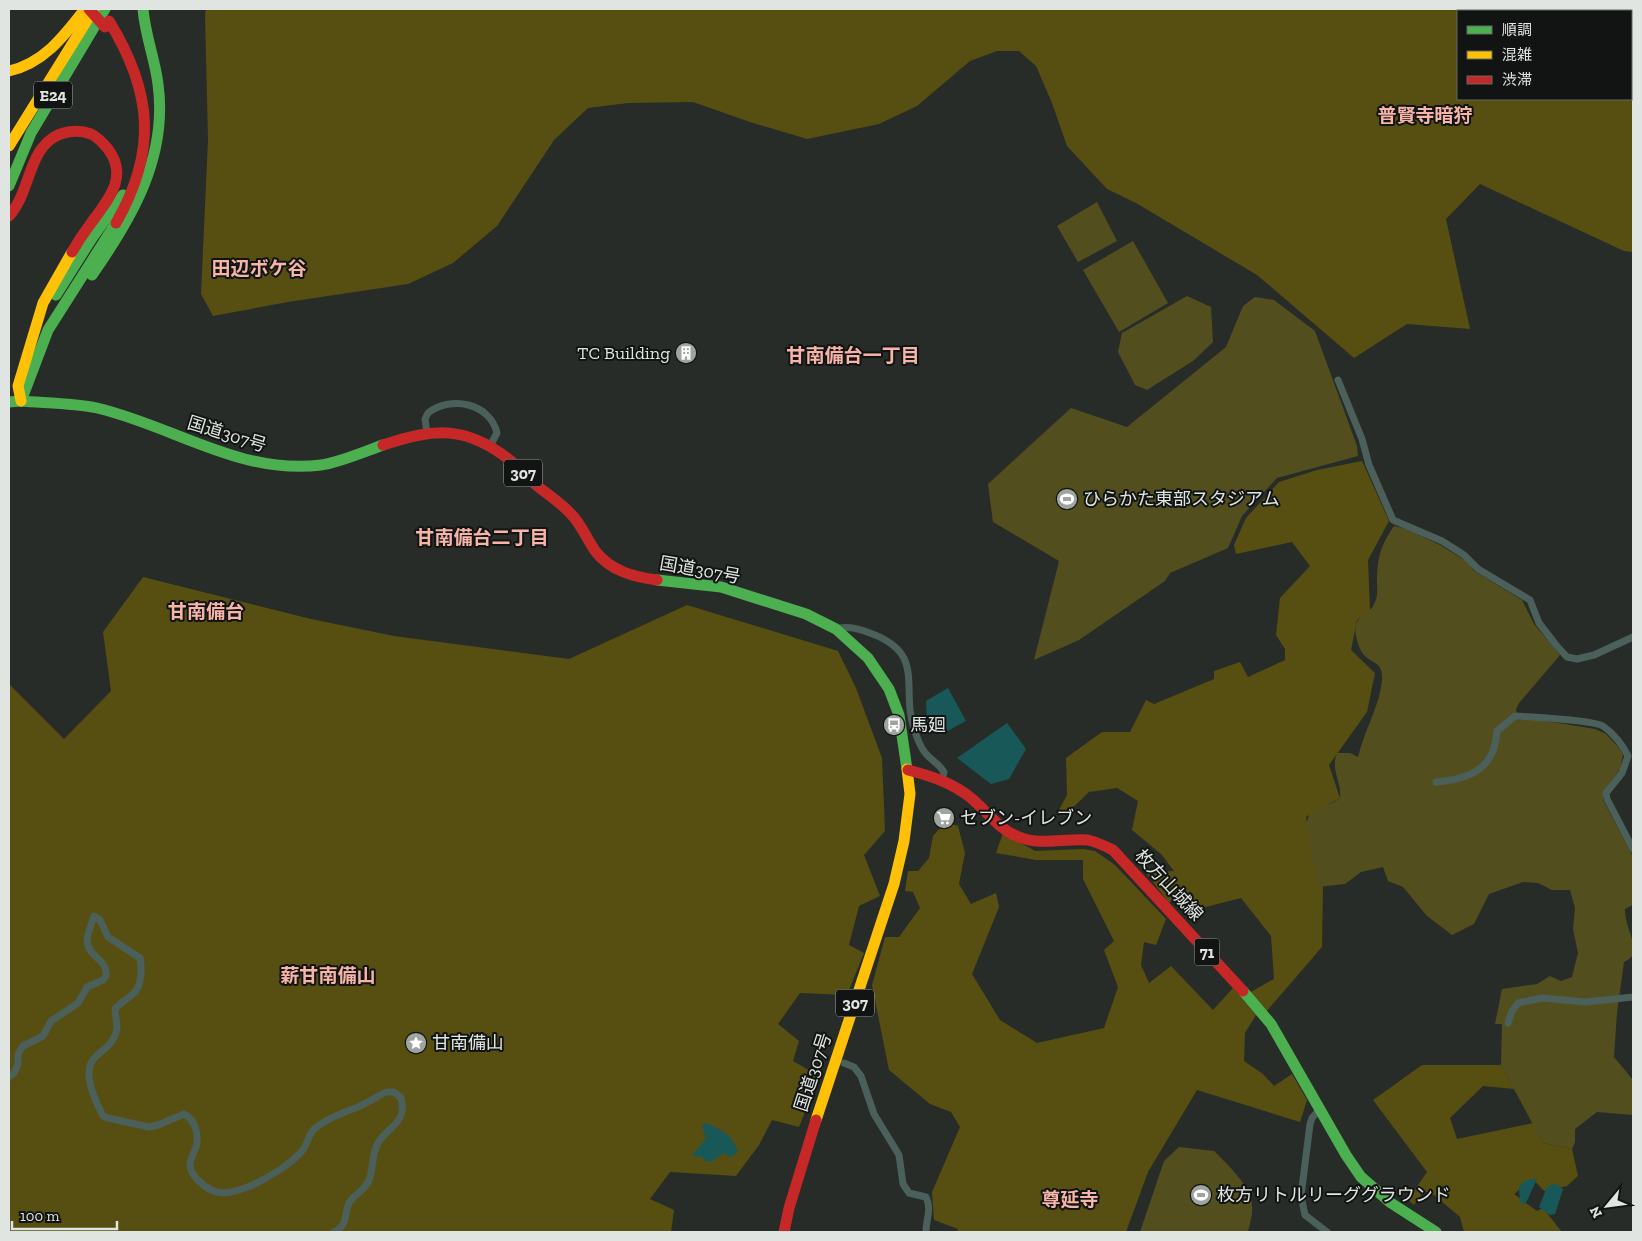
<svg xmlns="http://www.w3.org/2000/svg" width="1642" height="1241" font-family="'Zilla Slab','Noto Sans JP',serif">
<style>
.green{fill:#534e1e}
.forest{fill:#564f11;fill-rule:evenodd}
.water{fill:#195859}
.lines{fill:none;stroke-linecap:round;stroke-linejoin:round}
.street{stroke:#4c605b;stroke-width:7}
.fast{stroke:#4caf50;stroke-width:11}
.slow{stroke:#ffc107;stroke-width:11}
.jam{stroke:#c62828;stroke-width:11}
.jam-bridge{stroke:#c62828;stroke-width:11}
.labels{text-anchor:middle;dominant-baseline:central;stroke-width:4;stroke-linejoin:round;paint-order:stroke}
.shield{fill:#111412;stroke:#a2a6a3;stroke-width:1}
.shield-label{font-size:16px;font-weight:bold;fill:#e0e5e1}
.poi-label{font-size:18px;fill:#e0e5e1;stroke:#111412;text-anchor:start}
.street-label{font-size:18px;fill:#e0e5e1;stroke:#111412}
.neighbourhood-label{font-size:19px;font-weight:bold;fill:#f7b4a8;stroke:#111412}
</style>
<rect width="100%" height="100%" fill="#272c28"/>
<g class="green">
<path d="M1097,202L1117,241L1078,262L1057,226Z"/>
<path d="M1133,241L1168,303L1119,332L1083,270Z"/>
<path d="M1187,296L1211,307L1213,342L1193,361L1147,390L1135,385L1118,352L1122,333Z"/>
<path d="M1255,297L1274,300L1315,331L1357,446L1358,456L1277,478L1242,516L1228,548L1170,573L1165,581L1079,640L1034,660L1059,561L993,522L988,484L1071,408L1127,427L1226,347L1243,306Z"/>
<path d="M1394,526L1406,529L1440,545L1466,561L1474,571L1522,600L1534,624L1560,655L1519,703L1516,709L1518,720H1540L1595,729L1606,734L1621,750L1623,755L1620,769L1603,792V800L1633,856V905L1625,909C1624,924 1637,943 1633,954C1632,958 1627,960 1624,962L1617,1013L1614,1057L1633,1080V1115L1597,1112L1575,1129V1142L1572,1149L1543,1143L1501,1065L1502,1024H1495L1502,989L1537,984L1550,976L1561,981L1572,977L1578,953L1573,929L1575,908L1570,890H1552L1538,883L1523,882L1489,894L1474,924L1452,935L1427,916L1403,887L1388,881L1383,867L1361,872L1345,884L1318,887C1315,871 1299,824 1311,813C1319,806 1332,805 1340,798C1342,781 1330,770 1337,753H1350L1358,757C1364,731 1380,705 1382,680C1383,661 1373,665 1363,654C1360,650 1357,641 1356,636C1352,613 1370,617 1375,602C1378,596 1377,589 1377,583C1377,559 1380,546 1394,526Z"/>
<path d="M1179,1147L1214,1151C1227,1164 1251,1186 1252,1205C1253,1214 1250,1223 1248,1232H1140L1164,1161Z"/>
</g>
<g class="forest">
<path d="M206,9H1633V252L1624,251L1480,184L1446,219L1470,329L1407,324L1354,358L1257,275L1136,203L1107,189L1067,146L1052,103L1036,66L1019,51H997L970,61L917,106L879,124L807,139L750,122L693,102L628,103L588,108L554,140L497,226L453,263L408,284L288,302L213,316L201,294L208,140L205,14ZM1458,11H1631V99H1458Z"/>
<path d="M1362,461L1389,521L1368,560L1370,611L1357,620L1351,650L1375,673L1367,712L1329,765L1340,798L1306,817L1318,886H1323L1322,947L1266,1012L1249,993L1274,979L1271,936L1241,898L1198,909L1181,890L1169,903L1146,873L1174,871L1161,854L1132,830L1138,801L1117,788L1089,792L1064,816L1059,810L1067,795L1066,758L1102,732H1130L1146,700L1154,704L1214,679V671L1240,662L1248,677L1285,660V649L1276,635L1280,598L1310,566L1292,542L1236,554L1234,545L1246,518L1279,482L1317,470Z"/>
<path d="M143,577L311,619L394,636L569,659L687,605L838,651L856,688L882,758L885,831L864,855L880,896L859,906L849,945L864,953L847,995L800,993L778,1024L799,1041L793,1061L819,1076L799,1127L772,1120L759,1145L736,1176L670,1172L650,1199L674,1210L671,1232H9V684L64,739L111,691L103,632Z"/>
<path d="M945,822L958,826L965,853L959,884L971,904L996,893L999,907L972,974L1000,1020L1037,1043L1104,1028L1118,987L1104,950L1114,941L1083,879V860H1036L996,853L1003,833L1035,851L1083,849L1095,851L1115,865L1166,919L1156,945L1144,942L1141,965L1149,983L1171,966L1213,1010L1233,988L1256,1015L1245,1033L1244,1061L1263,1074L1274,1086L1292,1074L1307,1100L1300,1122L1197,1090L1148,1172L1126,1232H957L958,1229L934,1220L932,1192L960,1127L951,1112L930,1104L889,1070L872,985L885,937H899L920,908L913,892L905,891L908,871H918L929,858L933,836Z"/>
<path d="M1422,1065H1501L1514,1089L1483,1086L1450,1118L1457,1139L1533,1123L1543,1143L1572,1149L1578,1176L1567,1186L1544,1191L1533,1179L1514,1194L1537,1211L1543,1208L1562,1232H1464L1460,1217L1434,1195L1424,1191L1414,1205L1408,1200L1427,1172L1373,1100Z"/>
</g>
<g class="water">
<path d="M948,688L966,721L940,735L938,729L930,732L927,723L926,701Z"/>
<path d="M1007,723L1026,749L1009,779L991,784L957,758Z"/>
<path d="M706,1123C720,1129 734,1136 738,1152L730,1157L724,1153L711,1162L705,1161L701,1156L697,1157L692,1155L706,1139L702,1125Z"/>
<path d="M1530,1179H1537L1525,1205L1520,1202L1519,1187L1523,1182Z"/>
<path d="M1552,1184L1558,1185L1563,1189L1555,1214L1550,1215L1539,1207L1547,1187Z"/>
</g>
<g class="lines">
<g class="street">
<path d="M1338,380L1362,439L1369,465L1393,520L1442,541L1464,555L1478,569L1530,600L1539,623L1556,645L1567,657L1577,659L1594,655L1633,637"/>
<path d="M427,433L425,419L428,413C451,395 490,403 497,433L490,446"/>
<path d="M836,629C847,625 860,629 870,633C928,654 899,688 915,732C918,740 921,750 928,756C934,762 939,764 944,772L942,780"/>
<path d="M1436,782C1470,779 1495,769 1497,731L1515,716C1532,717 1592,720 1603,726C1613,733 1623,745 1628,756L1622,773L1606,793L1607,799L1633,849"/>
<path d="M1508,1023L1512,1011L1518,1003L1542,998L1586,1002L1633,997"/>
<path d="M844,1063L854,1067L861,1076L874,1114L899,1155L903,1184L909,1193L926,1197C932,1209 926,1219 926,1232"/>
<path d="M9,1077L14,1073L18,1064V1054L23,1046L43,1036L51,1021L78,1003L87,987L103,980L106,976C108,958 87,958 87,939C88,932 92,923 94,916L100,920L108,937L140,958C142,968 142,985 134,993C128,999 121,1002 115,1009C115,1015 117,1022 117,1028C114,1048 98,1050 91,1063C84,1078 96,1102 103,1116L108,1118L149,1127L158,1125L184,1114C194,1119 198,1131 197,1143C196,1150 190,1158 190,1165C190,1175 203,1186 211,1190C234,1202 288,1168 302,1151C309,1143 307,1133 318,1126C332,1115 351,1111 366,1103C373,1100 380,1094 387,1092C388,1092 393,1092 394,1092L401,1098C408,1123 387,1127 378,1143C371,1155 374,1168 369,1180C365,1191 354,1194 349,1203C344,1215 348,1225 334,1232"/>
<path d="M1320,1109L1312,1118L1310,1124L1301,1196L1305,1215L1327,1232"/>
</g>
<g class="fast">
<path d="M9,186L31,133L105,9"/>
<path d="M92,275C132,218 168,157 158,84C155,59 145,35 143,9"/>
<path d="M56,295L92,238L123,195"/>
<path d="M21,401L48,330L116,223"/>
<path d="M9,402L21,401C45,403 74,403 97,408C174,426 239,475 321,465C338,463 366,451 383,445"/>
<path d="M657,580L721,587L806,614L836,629L868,658L889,689L899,715L907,769"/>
<path d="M1243,991L1271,1024L1346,1155L1361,1177L1391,1203L1436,1232"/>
</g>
<g class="slow">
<path d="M9,71C44,63 64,36 85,9"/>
<path d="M9,146L94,9"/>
<path d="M21,401L18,386L43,303L72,252"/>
<path d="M816,1120L894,884L904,841L910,794L907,769"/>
</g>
<g class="jam">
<path d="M109,21C152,91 158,150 116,223"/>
<path d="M9,216C29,194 28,157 50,140C61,131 78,129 91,134C98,137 103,143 108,149C130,178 106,202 89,226C83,234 77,243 72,252"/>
<path d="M383,445C435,428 466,425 511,461C520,468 527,477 536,485C547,494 561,503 571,514C582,525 587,540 596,552C611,571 634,577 657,580"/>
<path d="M908,770C931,776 953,783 971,798C987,811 999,830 1019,837C1041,846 1065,838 1088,840C1097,842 1105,846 1113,850L1243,991"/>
<path d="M784,1232L789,1208L816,1120"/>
</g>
<path class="jam-bridge" d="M89,9L105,27"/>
</g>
<defs>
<g id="building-disc" transform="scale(1.125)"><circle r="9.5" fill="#9fa4a0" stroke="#111412"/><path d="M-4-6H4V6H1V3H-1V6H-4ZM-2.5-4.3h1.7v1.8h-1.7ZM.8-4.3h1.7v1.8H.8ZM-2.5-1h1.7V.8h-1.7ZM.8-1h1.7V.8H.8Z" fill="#fff"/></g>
<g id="stadium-disc" transform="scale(1.125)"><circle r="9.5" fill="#9fa4a0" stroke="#111412"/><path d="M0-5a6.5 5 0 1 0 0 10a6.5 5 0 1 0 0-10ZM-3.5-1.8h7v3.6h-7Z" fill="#fff"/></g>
<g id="bus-disc" transform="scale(1.125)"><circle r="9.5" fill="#9fa4a0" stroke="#111412"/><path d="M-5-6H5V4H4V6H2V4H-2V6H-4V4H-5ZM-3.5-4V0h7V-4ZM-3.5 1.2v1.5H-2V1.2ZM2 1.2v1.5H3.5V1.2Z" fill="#fff"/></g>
<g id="supermarket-disc" transform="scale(1.125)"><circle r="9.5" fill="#9fa4a0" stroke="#111412"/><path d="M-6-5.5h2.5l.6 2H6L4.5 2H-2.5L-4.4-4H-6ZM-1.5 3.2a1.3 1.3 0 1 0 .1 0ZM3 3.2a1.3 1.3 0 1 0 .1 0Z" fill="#fff"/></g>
<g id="sight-disc" transform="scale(1.125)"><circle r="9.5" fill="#9fa4a0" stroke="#111412"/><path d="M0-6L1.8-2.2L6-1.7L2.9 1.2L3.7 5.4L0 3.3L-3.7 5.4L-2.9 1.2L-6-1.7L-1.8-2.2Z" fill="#fff"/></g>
</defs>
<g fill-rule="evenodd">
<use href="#building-disc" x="686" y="353"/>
<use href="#stadium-disc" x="1067" y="499"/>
<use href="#bus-disc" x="894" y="725"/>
<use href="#supermarket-disc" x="944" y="818"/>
<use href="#sight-disc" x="416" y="1043"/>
<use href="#stadium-disc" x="1201" y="1195"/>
</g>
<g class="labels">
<g class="shield">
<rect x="34" y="81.5" width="38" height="27" rx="4"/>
<rect x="504" y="459.5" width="38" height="27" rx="4"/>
<rect x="1194.5" y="938.5" width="25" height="27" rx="4"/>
<rect x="836" y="989.5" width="38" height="27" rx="4"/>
</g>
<g class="shield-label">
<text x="53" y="95">E24</text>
<text x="523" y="473">307</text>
<text x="1207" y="952">71</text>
<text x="855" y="1003">307</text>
</g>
<g class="poi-label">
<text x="670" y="353" text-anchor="end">TC Building</text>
<text x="1083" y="499">ひらかた東部スタジアム</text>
<text x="910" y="725">馬廻</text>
<text x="960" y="818">セブン-イレブン</text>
<text x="432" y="1043">甘南備山</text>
<text x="1217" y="1195">枚方リトルリーググラウンド</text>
</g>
<g class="street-label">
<text transform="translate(227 434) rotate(17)">国道307号</text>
<text transform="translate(700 570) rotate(10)">国道307号</text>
<text transform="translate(1169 885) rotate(47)">枚方山城線</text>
<text transform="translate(813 1072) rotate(-72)">国道307号</text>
</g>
<g class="neighbourhood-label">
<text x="1425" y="115">普賢寺暗狩</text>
<text x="259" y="268">田辺ボケ谷</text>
<text x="853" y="355">甘南備台一丁目</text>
<text x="482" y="537">甘南備台二丁目</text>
<text x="206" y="611">甘南備台</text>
<text x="328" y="975">薪甘南備山</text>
<text x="1070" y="1199">尊延寺</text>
</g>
</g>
<rect width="1642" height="1241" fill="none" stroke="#e0e5e1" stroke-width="20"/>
<rect x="1457" y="10" width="175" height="90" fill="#111412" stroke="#646865"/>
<rect x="1467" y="26" width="25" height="8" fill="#4caf50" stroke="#646865"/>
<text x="1502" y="35" font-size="15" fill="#e0e5e1">順調</text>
<rect x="1467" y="51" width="25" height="8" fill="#ffc107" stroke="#646865"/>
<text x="1502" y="60" font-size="15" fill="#e0e5e1">混雑</text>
<rect x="1467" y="76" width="25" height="8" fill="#c62828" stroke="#646865"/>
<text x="1502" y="85" font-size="15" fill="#e0e5e1">渋滞</text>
<g transform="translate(1607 1206) rotate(241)" stroke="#111412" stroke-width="4" paint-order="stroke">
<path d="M0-4L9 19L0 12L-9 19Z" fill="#e0e5e1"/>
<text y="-8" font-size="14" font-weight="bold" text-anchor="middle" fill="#e0e5e1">N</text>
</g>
<path d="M12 1221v8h105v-8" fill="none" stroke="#e0e5e1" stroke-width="2.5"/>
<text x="20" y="1221" font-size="15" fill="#e0e5e1" stroke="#111412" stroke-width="4" paint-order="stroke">100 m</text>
</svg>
